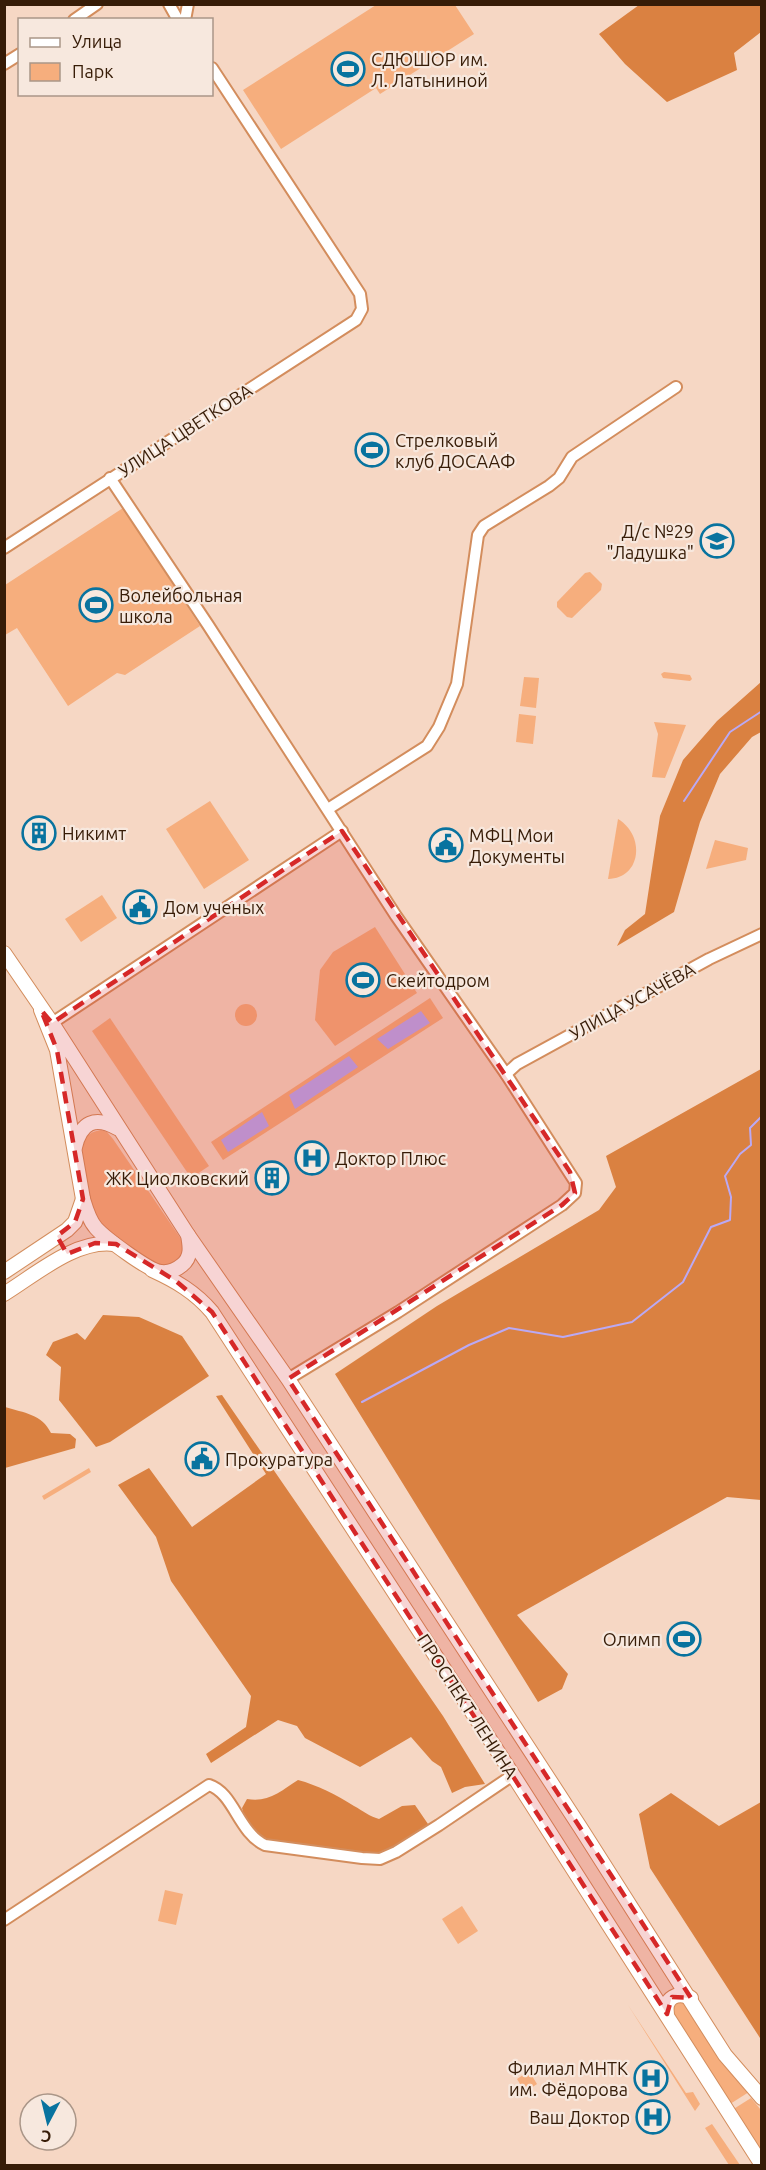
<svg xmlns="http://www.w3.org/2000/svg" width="766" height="2170" font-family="Ubuntu,sans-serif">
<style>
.green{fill:#f6ae7d}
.forest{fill:#da8141}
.water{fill:#baa9f4}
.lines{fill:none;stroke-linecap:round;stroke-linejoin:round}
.stream{stroke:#baa9f4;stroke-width:2}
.minor-casing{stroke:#d38d5d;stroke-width:14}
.major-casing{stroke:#d38d5d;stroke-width:16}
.minor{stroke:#fff;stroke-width:10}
.major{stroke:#fff;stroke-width:14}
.marked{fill:#d62828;fill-opacity:0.2;stroke:#d62828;stroke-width:4.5;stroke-dasharray:12 8;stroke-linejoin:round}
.labels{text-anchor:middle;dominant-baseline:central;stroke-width:4.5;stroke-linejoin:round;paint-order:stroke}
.poi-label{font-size:18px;fill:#371c07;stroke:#f7e8de;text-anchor:start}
.street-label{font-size:18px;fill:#371c07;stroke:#f7e8de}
</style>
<rect width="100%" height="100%" fill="#f6d7c4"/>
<g class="green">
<path d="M376,5H455L474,34L380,94L376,88L281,149L243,90Z"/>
<path d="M123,508L200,626L125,675L117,673L68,706L17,628L5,635V585Z"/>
<path d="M590,572L602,584L601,590L572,618L567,617L557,607V602L585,573Z"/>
<path d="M664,672L690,675L692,679L690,681L663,678L661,674Z"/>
<path d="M524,677L539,678L536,708L520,706Z"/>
<path d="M519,714L536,716L533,744L516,742Z"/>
<path d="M654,722L686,725L665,778L652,777L658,734Z"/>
<path d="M210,801L249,860L204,889L166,829Z"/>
<path d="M618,819C645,835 642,878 608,879Z"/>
<path d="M715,840L748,848L746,860L706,869Z"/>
<path d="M102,895L117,918L81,942L65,919Z"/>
<path d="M375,927L417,993L335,1046L315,1020L320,970L333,952Z"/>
<path d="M430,998L443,1018L223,1160L211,1142Z"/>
<circle cx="246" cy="1015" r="11"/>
<path d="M110,1018L209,1166L191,1178L92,1031Z"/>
<path d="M101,1130L107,1132L113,1139L183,1242L184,1253L174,1266C166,1266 158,1266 151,1262C142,1258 102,1231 98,1224C91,1213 79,1155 83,1143C86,1134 92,1132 101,1130Z"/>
<path d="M89,1468L91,1472L44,1500L42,1496Z"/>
<path d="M165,1890L183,1894L176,1925L158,1921Z"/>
<path d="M462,1906L478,1931L458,1944L442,1919Z"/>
<path d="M680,2002L685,2004L749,2092L730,2104L670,2009Z"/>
<path d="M628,2005L686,2093L693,2092L700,2104L695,2111Z"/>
<path d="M529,2071L537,2084L525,2092L517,2079Z"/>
<path d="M751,2098L761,2110V2156L732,2110Z"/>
<path d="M712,2124L740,2165H729L705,2128Z"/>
</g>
<g class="forest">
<path d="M639,5H761V32L734,53L737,70L667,102L625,64L599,34Z"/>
<path d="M761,682V732L752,737L720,774L700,822L674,912L617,946L625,930L645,914L660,816L683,760L717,721Z"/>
<path d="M761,1069V1500L727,1497L517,1615L568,1674L562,1689L538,1702L335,1374L437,1306L599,1210L616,1187L606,1156Z"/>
<path d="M103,1315L139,1317L182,1336L209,1376L110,1442L96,1447L59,1400L61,1367L46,1355L53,1342L77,1333L85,1340Z"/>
<path d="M222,1395L443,1716L485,1784L465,1787L452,1793L441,1767L432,1761L411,1737L360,1767L305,1738L297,1726L278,1720L211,1763L206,1754L246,1727L251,1696L171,1581L156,1537L118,1485L149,1468L192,1527L266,1474L216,1396Z"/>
<path d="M5,1407C24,1413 42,1414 51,1433L70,1434L76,1439L75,1448L5,1468Z"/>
<path d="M298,1780C317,1785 337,1795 354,1806C363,1811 369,1816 379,1819L402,1806L415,1805L428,1824C420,1833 397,1848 385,1852C371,1857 275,1846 261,1839C250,1834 245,1819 242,1808L247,1799C268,1803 281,1791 298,1780Z"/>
<path d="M671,1793L719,1826L761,1802L762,2036L760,2038L650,1868L639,1814Z"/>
</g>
<g class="water">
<path d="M421,1011L430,1023L388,1049L377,1039Z"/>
<path d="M349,1056L358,1067L295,1109L289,1095Z"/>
<path d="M262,1112L269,1126L228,1152L221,1140Z"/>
</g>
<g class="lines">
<g class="stream">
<path d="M684,801L730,732L762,711"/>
<path d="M362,1402L469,1345L509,1328L563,1337L632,1322L683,1282L711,1227L730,1220L731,1197L725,1176L740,1154L751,1145L750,1128L762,1116"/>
</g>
<g class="minor-casing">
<g id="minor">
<path d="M169,4L178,20"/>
<path d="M74,20L97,4"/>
<path d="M185,20L188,4"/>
<path d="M4,64L20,54"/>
<path d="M110,478L208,625L396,916L506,1074L576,1183L575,1193L562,1205L398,1312L288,1379"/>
<path d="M4,548L356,320L362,309L360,294L212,68"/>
<path d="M328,809L427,746L439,727L457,684L478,535L484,526L549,486L559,478L572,457L676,387"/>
<path d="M52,1023L342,831"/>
<path d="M506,1074L517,1064L709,959L762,934"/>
<path d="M4,1920L209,1785C234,1793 238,1832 265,1845L362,1858L380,1859L396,1852L439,1825L513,1775"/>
</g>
</g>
<g class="major-casing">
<g id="major">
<path d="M4,953L52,1023L188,1235C190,1246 192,1257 182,1265C176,1270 169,1273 161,1272C149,1271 105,1238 96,1228C89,1220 86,1209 83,1199L57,1050L41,1010"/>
<path d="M75,1147C81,1122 95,1116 117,1128"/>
<path d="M188,1235L288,1379L580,1827L725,2055L762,2098"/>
<path d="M152,1270C176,1281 195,1292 212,1312L513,1775L762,2165"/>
<path d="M4,1272L67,1230L75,1222L83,1199"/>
<path d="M4,1294C35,1275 76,1239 114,1244"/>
<path d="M667,2014C664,1998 677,1991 691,1998"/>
</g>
</g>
<use href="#minor" class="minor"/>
<use href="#major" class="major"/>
</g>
<path class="marked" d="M342,831L570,1172L575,1193L562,1205L288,1379L691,1998L672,1997L667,2014L212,1312L176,1281L116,1244L95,1243L67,1254L57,1236L75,1222L83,1199L57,1050L41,1010L52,1023Z"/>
<defs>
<g id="stadium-ring" transform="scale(1.725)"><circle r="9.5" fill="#f7e8de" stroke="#08739f" stroke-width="1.5"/><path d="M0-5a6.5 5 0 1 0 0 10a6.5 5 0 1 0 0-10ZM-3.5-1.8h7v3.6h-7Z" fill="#08739f"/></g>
<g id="school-ring" transform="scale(1.725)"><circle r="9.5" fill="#f7e8de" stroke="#08739f" stroke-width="1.5"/><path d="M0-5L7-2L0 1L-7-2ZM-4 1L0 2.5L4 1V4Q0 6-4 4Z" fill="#08739f"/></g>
<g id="building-ring" transform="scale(1.725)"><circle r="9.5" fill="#f7e8de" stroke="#08739f" stroke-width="1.5"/><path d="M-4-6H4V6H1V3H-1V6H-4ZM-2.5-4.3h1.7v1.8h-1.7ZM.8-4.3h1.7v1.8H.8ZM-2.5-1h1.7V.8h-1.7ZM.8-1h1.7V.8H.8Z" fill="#08739f"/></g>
<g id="civic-ring" transform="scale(1.725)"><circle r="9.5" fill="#f7e8de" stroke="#08739f" stroke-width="1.5"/><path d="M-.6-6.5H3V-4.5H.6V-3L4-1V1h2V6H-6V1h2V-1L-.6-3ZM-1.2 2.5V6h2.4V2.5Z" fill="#08739f"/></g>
<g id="hospital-ring" transform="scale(1.725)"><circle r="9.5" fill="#f7e8de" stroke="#08739f" stroke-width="1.5"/><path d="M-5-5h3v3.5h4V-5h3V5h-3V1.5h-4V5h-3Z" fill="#08739f"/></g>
</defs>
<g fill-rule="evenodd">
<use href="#stadium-ring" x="348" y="69"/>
<use href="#stadium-ring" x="372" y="450"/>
<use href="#school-ring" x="717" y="541"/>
<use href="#stadium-ring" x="96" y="605"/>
<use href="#building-ring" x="39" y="833"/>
<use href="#civic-ring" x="446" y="845"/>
<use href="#civic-ring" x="140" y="907"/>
<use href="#stadium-ring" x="363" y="980"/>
<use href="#hospital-ring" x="312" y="1158"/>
<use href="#building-ring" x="272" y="1178"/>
<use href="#civic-ring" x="202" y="1459"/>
<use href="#stadium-ring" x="684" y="1639"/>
<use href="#hospital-ring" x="651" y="2078"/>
<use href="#hospital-ring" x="653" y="2117"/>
</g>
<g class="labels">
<g class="poi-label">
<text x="371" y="59">СДЮШОР им.<tspan x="371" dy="21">Л. Латыниной</tspan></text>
<text x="395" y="440">Стрелковый<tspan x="395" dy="21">клуб ДОСААФ</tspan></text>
<text x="694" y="531" text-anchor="end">Д/с №29<tspan x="694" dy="21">"Ладушка"</tspan></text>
<text x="119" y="595">Волейбольная<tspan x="119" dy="21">школа</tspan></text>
<text x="62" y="833">Никимт</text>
<text x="469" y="835">МФЦ Мои<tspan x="469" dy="21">Документы</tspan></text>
<text x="163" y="907">Дом ученых</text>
<text x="386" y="980">Скейтодром</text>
<text x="335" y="1158">Доктор Плюс</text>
<text x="249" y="1178" text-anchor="end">ЖК Циолковский</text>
<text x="225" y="1459">Прокуратура</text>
<text x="661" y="1639" text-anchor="end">Олимп</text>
<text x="628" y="2068" text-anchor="end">Филиал МНТК<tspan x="628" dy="21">им. Фёдорова</tspan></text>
<text x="630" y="2117" text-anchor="end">Ваш Доктор</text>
</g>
<g class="street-label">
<text transform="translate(185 430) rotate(-33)">УЛИЦА ЦВЕТКОВА</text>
<text transform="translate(632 1001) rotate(-29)">УЛИЦА УСАЧЁВА</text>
<text transform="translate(468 1706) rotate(57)">ПРОСПЕКТ ЛЕНИНА</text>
</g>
</g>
<rect width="766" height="2170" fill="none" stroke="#371c07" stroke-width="12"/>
<rect x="18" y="18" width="195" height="78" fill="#f7e8de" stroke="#aa9688" stroke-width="1.5"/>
<rect x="30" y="38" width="30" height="9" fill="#ffffff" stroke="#aa9688" stroke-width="1.5"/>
<text x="72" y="48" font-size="18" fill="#371c07">Улица</text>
<rect x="30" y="63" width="30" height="18" fill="#f6ae7d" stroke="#aa9688" stroke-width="1.5"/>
<text x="72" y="78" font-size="18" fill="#371c07">Парк</text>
<g transform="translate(48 2122) rotate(187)"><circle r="28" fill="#f7e8de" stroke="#aa9688" stroke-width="1.5"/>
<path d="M0-4.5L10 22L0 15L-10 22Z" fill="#08739f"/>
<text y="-9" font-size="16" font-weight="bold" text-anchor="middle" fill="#371c07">С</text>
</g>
</svg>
